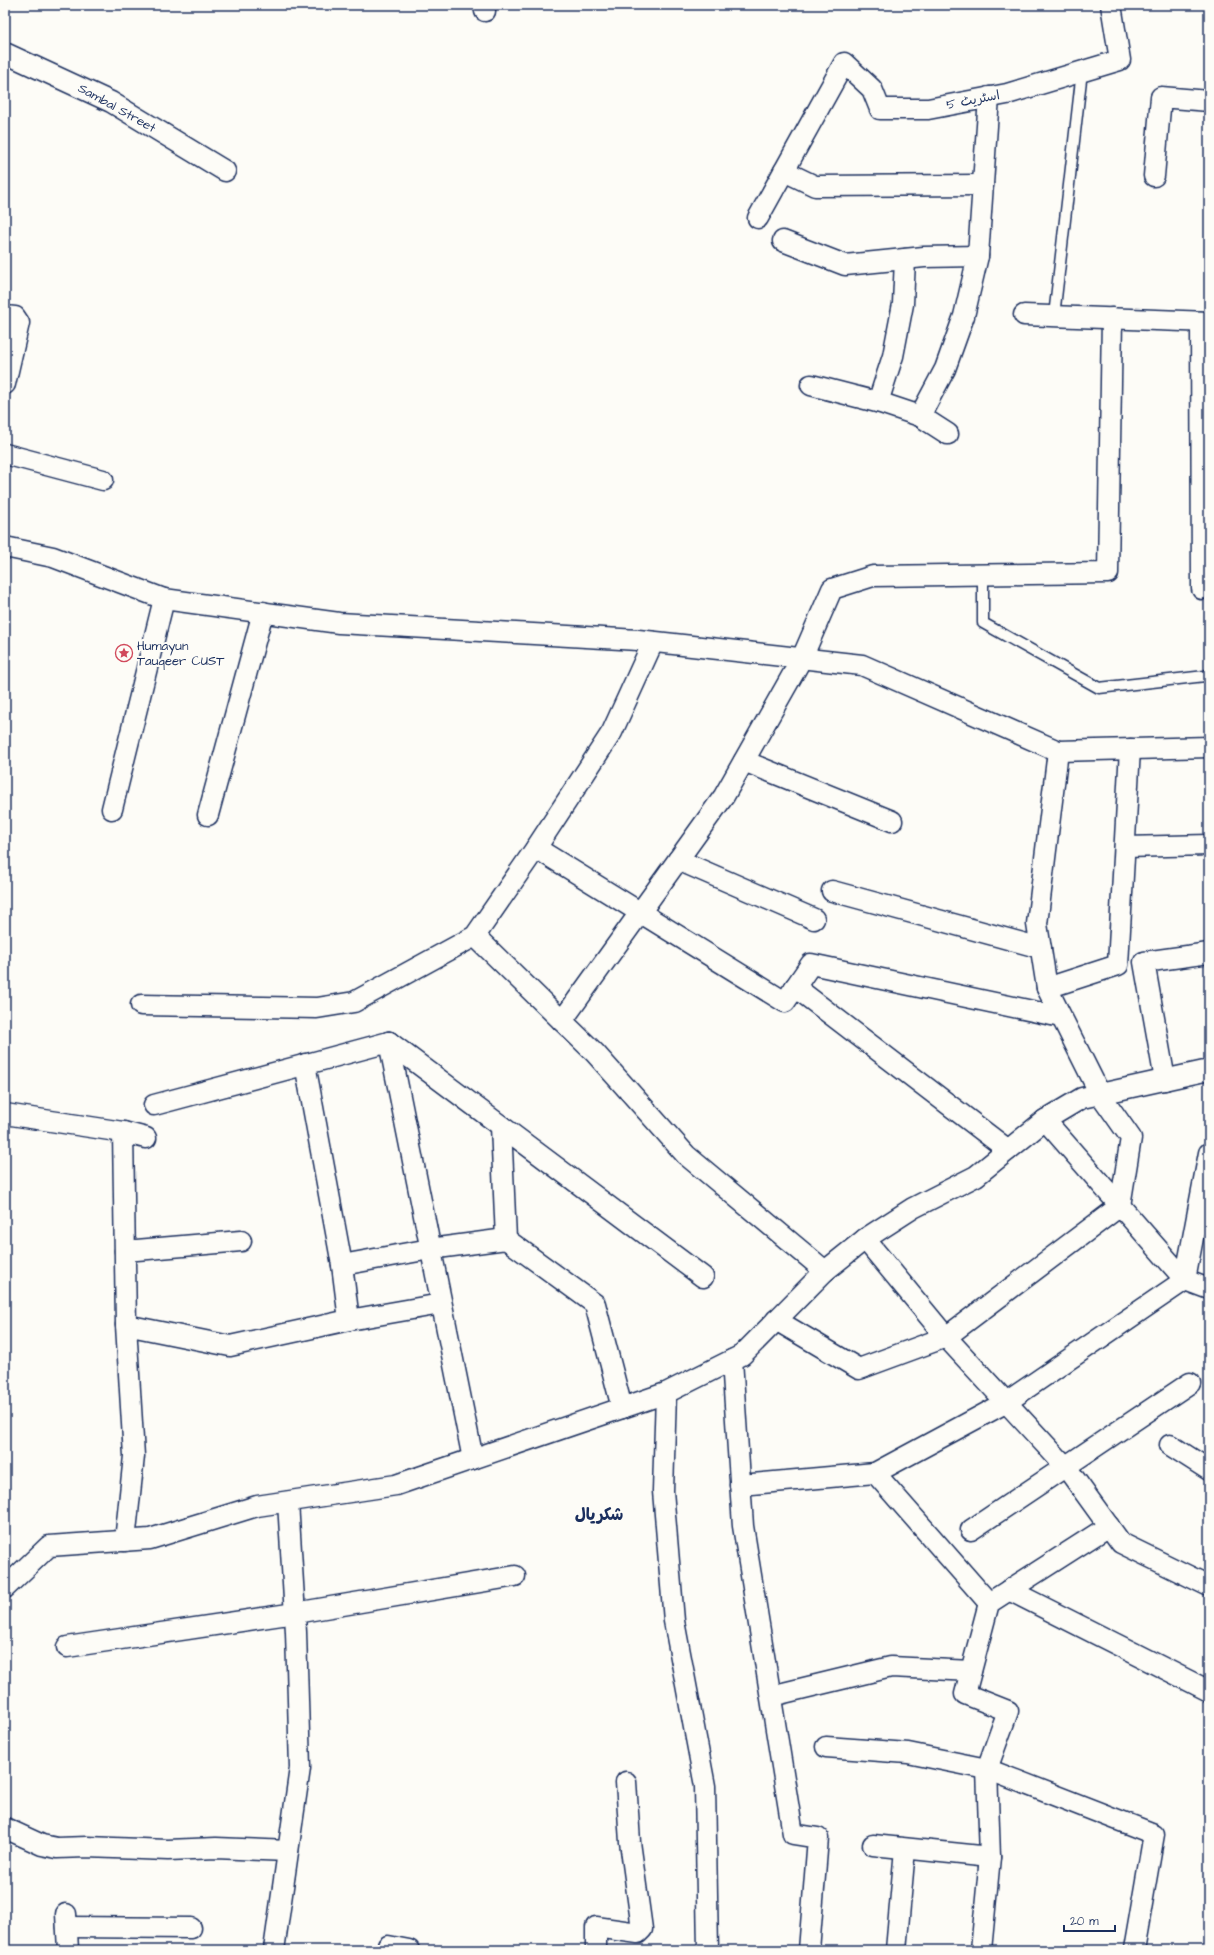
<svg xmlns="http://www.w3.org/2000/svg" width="1214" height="1955" font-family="'Architects Daughter','Playpen Sans Arabic',sans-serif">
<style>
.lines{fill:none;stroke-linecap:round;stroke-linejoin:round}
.service-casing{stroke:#1b2f5e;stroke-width:13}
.minor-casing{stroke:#1b2f5e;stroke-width:23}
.service{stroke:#fdfcf7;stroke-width:10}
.minor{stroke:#fdfcf7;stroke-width:20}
.labels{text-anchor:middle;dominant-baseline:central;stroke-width:4;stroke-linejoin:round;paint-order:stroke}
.street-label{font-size:13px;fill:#1b2f5e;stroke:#fdfcf7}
.poi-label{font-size:13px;fill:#1b2f5e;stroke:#fdfcf7;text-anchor:start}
.district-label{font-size:17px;font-weight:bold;fill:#1b2f5e;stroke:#fdfcf7}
</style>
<rect width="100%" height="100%" fill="#fdfcf7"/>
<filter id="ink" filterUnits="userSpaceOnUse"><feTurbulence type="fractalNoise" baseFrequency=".025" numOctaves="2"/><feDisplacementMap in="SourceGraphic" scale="8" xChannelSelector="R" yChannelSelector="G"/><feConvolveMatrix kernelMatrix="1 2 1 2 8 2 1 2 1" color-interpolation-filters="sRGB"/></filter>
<g filter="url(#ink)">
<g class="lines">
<g class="service-casing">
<g id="service">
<path d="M1054,316L1082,71"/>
<path d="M983,574V623L1099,688L1205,676L1209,674"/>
</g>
</g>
<g class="minor-casing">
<g id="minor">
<path d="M484,5L485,11"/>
<path d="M5,53L111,102L225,171"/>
<path d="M784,171L815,186L983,185"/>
<path d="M1154,176L1161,97L1209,101"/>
<path d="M758,218L844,63L872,89L880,109H928L1007,94L1120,60L1111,5"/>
<path d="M783,241L845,265L924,257L978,256"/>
<path d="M1024,315L1209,322"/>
<path d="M5,316L15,317L19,323L5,384"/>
<path d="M1201,322L1202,589"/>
<path d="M811,385L881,403L920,416L948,434"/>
<path d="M878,402L893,356L903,304L905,259"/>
<path d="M920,416L945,369L964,316L978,256L989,97"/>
<path d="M5,454L103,480"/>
<path d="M5,547L53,557L164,599L339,623L638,640L862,665L1058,751L1209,747"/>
<path d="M744,761L892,821"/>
<path d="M112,809L164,599"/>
<path d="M208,815L263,612"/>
<path d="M1125,847L1209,845"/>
<path d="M536,848L785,1002L811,964L1061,1017"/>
<path d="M678,860L814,919"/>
<path d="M832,891L1041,948"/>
<path d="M475,936L595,1053L686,1155L825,1271"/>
<path d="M795,987L1008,1150"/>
<path d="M1047,988L1118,965L1130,749"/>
<path d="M141,1005L317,1008L354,1002L475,936L536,848L612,732L653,642"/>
<path d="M562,1021L724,796L802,658L832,589L873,576L1108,573L1112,318"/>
<path d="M389,1042L473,1459"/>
<path d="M389,1042L703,1277"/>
<path d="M305,1064L342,1265L349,1320"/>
<path d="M1165,1080L1144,962L1209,953"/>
<path d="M154,1105L389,1042"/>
<path d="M5,1114L123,1132L146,1138"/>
<path d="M1045,1120L1185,1280L1209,1289"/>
<path d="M501,1126L506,1239"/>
<path d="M123,1132L126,1325L134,1456L125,1541"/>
<path d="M865,1239L946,1337L1066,1467L1121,1543L1209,1586"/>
<path d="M125,1251L241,1241"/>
<path d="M342,1265L430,1249L506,1239L595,1304L622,1408"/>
<path d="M776,1320L859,1369L946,1337L1120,1206L1131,1138L1100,1094L1047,988L1037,924L1058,751"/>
<path d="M126,1325L230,1346L349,1320L441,1304"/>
<path d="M732,1360L743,1526L793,1834L818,1838L809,1950"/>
<path d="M666,1393L663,1491L674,1621L705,1786L708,1950"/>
<path d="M1170,1445L1209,1470"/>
<path d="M875,1473L989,1603"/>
<path d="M740,1485L875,1473L1005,1403L1185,1280L1209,1153"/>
<path d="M971,1530L1190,1383"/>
<path d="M5,1588L49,1546L150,1539L257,1506L396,1485L666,1393L742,1355L825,1271L865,1239L913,1208L976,1176L1045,1120L1082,1098L1209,1070"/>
<path d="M1009,1590L1209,1691"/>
<path d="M67,1647L295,1613L515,1576"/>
<path d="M771,1696L891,1667L971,1671"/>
<path d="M826,1747L908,1753L987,1769L1154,1834L1134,1950"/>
<path d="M5,1828L42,1845L57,1848L87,1847L168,1850L216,1848L288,1851"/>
<path d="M873,1845L990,1857"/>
<path d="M66,1914L68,1950"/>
<path d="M67,1927L191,1928"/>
<path d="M274,1950L300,1768L296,1632L288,1502"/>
<path d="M388,1950V1946L409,1950"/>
<path d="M596,1950V1927L638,1933L642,1929L630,1842L626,1782"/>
<path d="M896,1950L905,1849"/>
<path d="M981,1950L990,1857L987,1769L1008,1711L965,1694L989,1603L1109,1526"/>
</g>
</g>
<use href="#service" class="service"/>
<use href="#minor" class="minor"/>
</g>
</g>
<defs>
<g id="sight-ring" transform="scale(0.9)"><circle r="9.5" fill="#fdfcf7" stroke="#d1495b" stroke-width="1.5"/><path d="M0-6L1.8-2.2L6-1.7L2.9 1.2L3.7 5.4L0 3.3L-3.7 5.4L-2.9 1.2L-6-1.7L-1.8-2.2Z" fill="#d1495b"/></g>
</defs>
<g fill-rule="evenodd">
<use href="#sight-ring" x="124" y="653"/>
</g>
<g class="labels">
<g class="street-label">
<text transform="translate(973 100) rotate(-11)">اسٹریٹ 5</text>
<text transform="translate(117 108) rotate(29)">Sambal Street</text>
</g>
<g class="poi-label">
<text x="137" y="646">Humayun<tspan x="137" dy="15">Tauqeer CUST</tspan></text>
</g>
<g class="district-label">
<text x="599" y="1515">شکریال</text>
</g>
</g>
<rect width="1214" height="1955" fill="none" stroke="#fdfcf7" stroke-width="20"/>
<rect x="10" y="10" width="1194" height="1935" fill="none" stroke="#1b2f5e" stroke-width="1.5" filter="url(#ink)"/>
<path d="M1064 1925v6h51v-6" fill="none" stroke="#1b2f5e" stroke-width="2"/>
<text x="1070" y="1925" font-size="12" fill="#1b2f5e" stroke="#fdfcf7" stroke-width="3" paint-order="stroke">20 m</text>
</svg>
